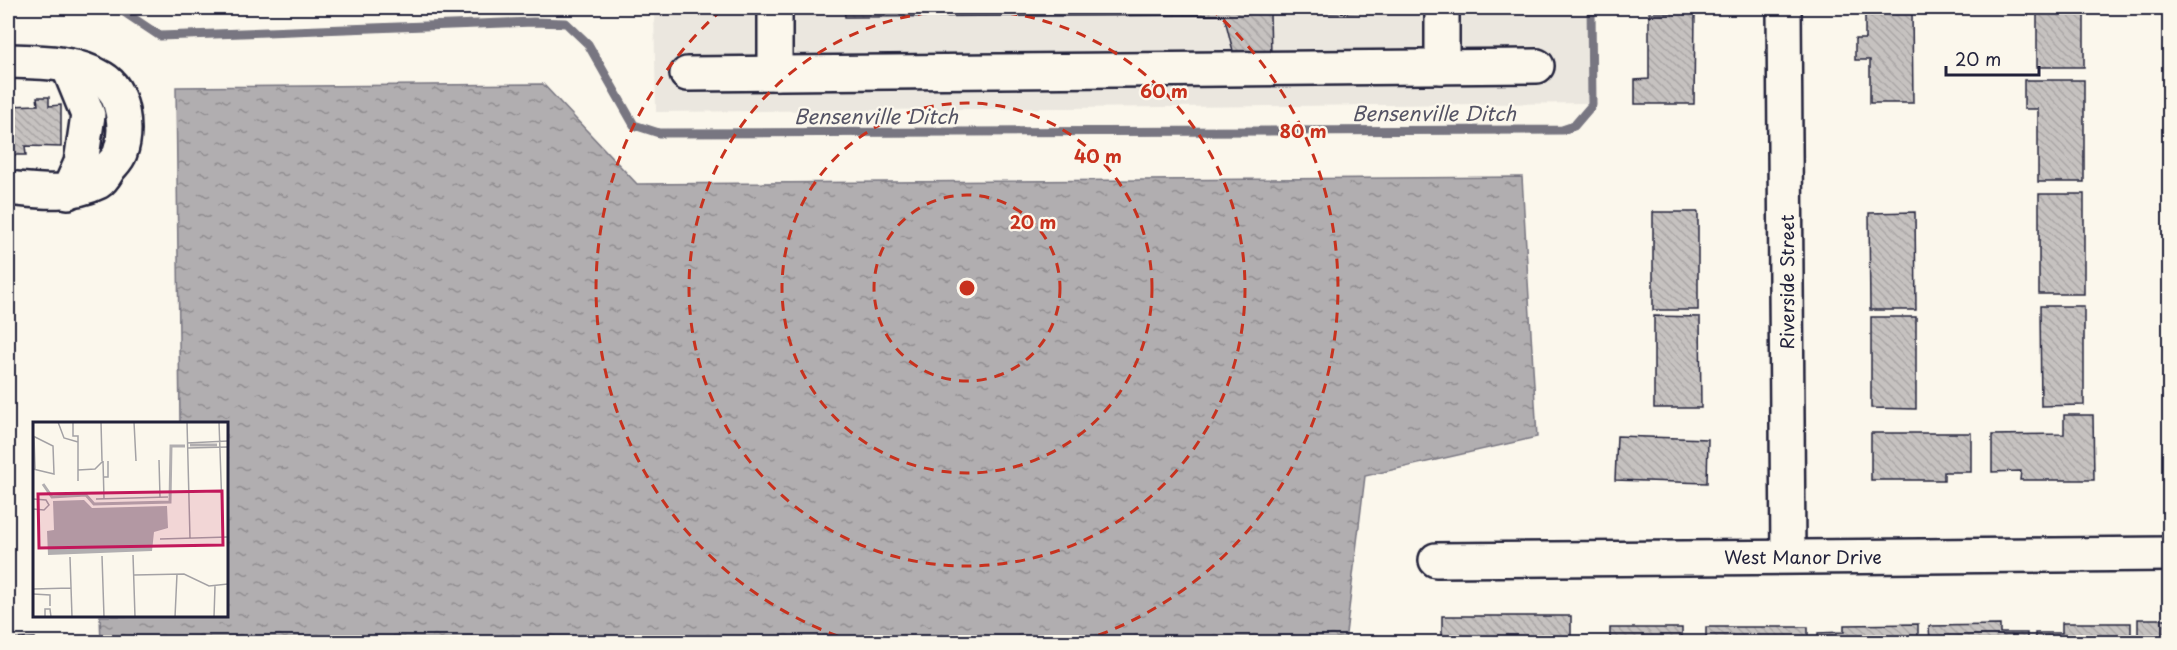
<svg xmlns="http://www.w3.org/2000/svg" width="2177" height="650" font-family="'Playpen Sans',sans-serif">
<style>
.built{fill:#ebe7df}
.water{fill:url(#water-ripples);stroke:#787681;stroke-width:1.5}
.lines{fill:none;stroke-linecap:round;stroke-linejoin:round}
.stream{stroke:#787681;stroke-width:9}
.building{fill:url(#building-back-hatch);stroke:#22223b;stroke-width:1.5}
.minor-casing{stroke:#22223b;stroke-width:38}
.minor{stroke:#fbf7ec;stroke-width:33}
.ring{fill:none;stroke:#c8321e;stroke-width:3;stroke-dasharray:10 8}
.labels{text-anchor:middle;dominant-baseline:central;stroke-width:4.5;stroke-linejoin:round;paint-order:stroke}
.street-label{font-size:18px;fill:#22223b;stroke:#fbf7ec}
.water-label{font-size:20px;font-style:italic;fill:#545364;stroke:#fbf7ec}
.inset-river{fill:none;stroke:#b1aeb0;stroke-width:3}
.inset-road{fill:none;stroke:#a4a2a5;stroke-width:1.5}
.view{fill:#c2185b;fill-opacity:0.15;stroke:#c2185b;stroke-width:3}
.inset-edge{fill:none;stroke:#22223b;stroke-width:3}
.centre{fill:#c8321e;stroke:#fbf7ec;stroke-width:3}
.ring-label{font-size:18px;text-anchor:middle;font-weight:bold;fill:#c8321e;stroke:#fbf7ec;stroke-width:4.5;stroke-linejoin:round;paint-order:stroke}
</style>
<defs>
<pattern id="water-ripples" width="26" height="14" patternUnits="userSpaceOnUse" patternTransform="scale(1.5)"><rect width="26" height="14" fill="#b1aeb0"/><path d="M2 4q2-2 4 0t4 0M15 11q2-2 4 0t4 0" fill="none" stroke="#908d90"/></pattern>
<pattern id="building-back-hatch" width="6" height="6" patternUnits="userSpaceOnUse" patternTransform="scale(1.5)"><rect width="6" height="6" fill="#c6c2c0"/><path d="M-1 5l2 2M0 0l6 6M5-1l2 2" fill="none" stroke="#aaa6a6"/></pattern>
</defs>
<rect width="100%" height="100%" fill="#fbf7ec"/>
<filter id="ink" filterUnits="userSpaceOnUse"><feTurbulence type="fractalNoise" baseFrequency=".0167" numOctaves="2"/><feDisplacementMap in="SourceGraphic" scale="12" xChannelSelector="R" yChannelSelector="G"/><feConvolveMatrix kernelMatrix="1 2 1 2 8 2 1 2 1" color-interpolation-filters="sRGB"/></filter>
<g filter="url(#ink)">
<path class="built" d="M654,8H1586L1588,103L656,112Z"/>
<path class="water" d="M543,84L637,184L1522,177L1537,437L1365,476L1345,642H101L100,616H226V424L180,423L176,87Z"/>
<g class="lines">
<path class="stream" d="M118,8L160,36L533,22L566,23L588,44L634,125L659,133L1562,130L1574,126L1592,105L1591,8"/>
</g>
<g class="building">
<path d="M844,8H1422V11L1270,14L1271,55H1234L1224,15L845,17Z"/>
<rect x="2037" y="8" width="47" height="59"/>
<path d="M1912,11L1913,103H1870V60H1855V39H1865V12Z"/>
<path d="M1649,13H1695L1694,104H1635V80L1649,79Z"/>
<path d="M2024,80H2084V182H2038V109H2024Z"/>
<path d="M37,97H49V106L61,105V147L25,146L26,155H8V106L38,105Z"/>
<rect x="2039" y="194" width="45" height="100"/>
<rect x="1653" y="212" width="45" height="98"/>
<path d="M1915,212L1916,310H1870L1869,213Z"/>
<path d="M2040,306H2084V405L2041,406Z"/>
<path d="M1654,316L1700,317L1701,408H1654Z"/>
<path d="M1871,317H1916V409L1871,408Z"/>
<path d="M2064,415H2093L2094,480H2020L2021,471L1992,472V435L2064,434Z"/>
<path d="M1871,433H1971V472H1944V480H1871Z"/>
<path d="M1617,436L1708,439L1707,483L1615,480Z"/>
<rect x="1442" y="616" width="129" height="26"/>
<rect x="2138" y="619" width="32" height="23"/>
<path d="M2062,623H2131V642H2035V633H2062Z"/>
<path d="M1918,624V642H1818V633L1844,632V625Z"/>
<path d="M2000,625V633H2027V642H1930L1929,626Z"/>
<rect x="1706" y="627" width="102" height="15"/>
<rect x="1610" y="628" width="72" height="14"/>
<path d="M35,638V642H8V639Z"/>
</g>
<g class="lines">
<g class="minor-casing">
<g id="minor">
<path d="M1442,8V67"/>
<path d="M1784,8L1788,556"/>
<path d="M8,61C38,62 74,61 102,78C124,91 128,131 120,153C118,159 113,163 109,168C106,173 103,179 98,182C70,196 38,191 8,188"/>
<path d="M68,66L88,115L81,163L68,192"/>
<path d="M775,73V8"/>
<path d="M687,74L1537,66"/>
<path d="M1436,560L2170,554"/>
</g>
</g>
<use href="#minor" class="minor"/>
</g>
</g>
<g class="ring">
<circle cx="967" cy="288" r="93"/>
<circle cx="967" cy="288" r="185"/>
<circle cx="967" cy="288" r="278"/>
<path d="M855 642A371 371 0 0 1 724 8M1210 8A371 371 0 0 1 1079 642"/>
</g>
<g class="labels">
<g class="street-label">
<text transform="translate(1786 282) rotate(-90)">Riverside Street</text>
<text x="1803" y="556">West Manor Drive</text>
</g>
<g class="water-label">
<text x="1434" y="113">Bensenville Ditch</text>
<text x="876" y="116">Bensenville Ditch</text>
</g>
</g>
<g transform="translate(33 422)">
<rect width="195" height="195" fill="#fbf7ec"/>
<path d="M51,78L59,86L134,84L135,106L121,110L119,129L15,133L14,109L21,108L20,79Z" fill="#b1aeb0"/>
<path class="inset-river" d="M157,23H184M10,62L19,75L53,73L61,82L137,80L138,24H152"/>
<path class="inset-road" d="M25,0L31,16L45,20M40,0V14H45V59M68,0L69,39M101,0L103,39M154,0L157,116M186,0L190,115M0,14L20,24L21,52L0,47M1,14L2,47M154,21L195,19M155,26L195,25M126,38L127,75M70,39L71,77M45,48L62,47L70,39M70,55H75V39M0,77L13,78L16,83L11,88L0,87M63,77L135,75M127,117L195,115M100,133L102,195M69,134L71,195M37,135L39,195M101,153L151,152L176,164L195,162M0,167L38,166M0,172L17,173V184M12,195V187H17L18,195M142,195L144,152M181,195L182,164"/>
<path class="view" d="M189,69L190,123L6,126L5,72Z"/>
<rect width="195" height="195" class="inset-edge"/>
</g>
<circle cx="967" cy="288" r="9" class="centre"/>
<g class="ring-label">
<text x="1164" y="98">60 m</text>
<text x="1303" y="138">80 m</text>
<text x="1098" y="163">40 m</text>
<text x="1033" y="229">20 m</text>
</g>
<rect width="2177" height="650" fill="none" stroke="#fbf7ec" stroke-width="30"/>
<rect x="15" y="15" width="2147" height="620" fill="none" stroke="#22223b" stroke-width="2" filter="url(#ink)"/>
<path d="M1946 66v9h93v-9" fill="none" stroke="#22223b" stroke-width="3"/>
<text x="1955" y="66" font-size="18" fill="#22223b" stroke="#fbf7ec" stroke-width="4.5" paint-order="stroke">20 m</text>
</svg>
